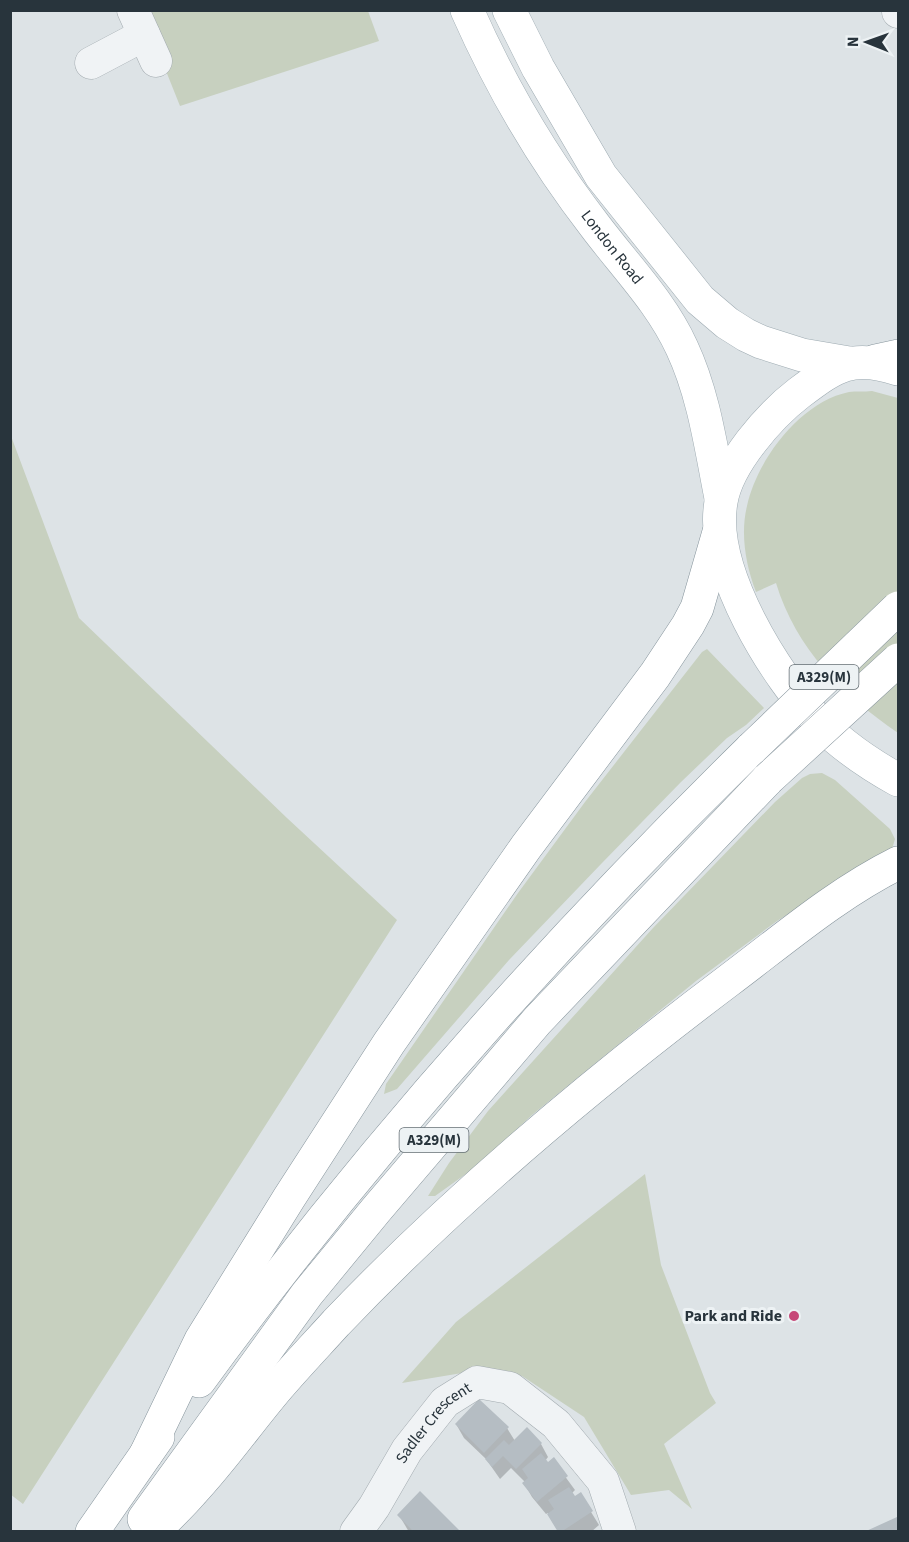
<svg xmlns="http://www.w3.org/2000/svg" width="909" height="1542" font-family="'Source Sans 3',sans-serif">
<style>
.green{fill:#c7d0bf}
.shadow{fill:#0003}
.building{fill:#b5bdc3}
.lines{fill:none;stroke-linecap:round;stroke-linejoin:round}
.minor-casing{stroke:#a3abb0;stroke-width:33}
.major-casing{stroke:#9daab1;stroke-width:34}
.highway-casing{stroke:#86949c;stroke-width:34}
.minor{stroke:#f0f3f5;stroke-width:32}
.major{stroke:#fff;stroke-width:33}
.highway{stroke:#fff;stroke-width:33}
.highway-bridge-casing{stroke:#86949c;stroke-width:34;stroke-linecap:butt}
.highway-bridge{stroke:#fff;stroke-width:33}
.poi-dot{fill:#c64878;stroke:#edf2f4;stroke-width:2}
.labels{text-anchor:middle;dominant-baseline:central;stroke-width:6;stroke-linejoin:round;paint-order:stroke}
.shield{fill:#edf2f4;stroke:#636d73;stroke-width:1.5}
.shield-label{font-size:15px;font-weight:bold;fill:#28343c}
.street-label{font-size:16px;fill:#28343c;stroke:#edf2f4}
.poi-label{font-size:16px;font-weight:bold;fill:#28343c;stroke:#edf2f4;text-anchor:end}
</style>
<rect width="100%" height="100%" fill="#dde3e6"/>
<g class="green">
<path d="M142,11H368L379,41L180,106Z"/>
<path d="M872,391L898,398V733C843,695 796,649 776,583L756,592C746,566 740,534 747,506C757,460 800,402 849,392C856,391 864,392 872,391Z"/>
<path d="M11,436L79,618L287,818L397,920L23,1504L10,1494Z"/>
<path d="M707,649L764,708L746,725L727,738L681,782L602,863L509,960L397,1089L384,1094L386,1084L518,893L585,802L702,652Z"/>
<path d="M822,773L835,780L890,829L895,839L892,849L777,921L696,981L532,1115L477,1166L435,1196H428L449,1163L488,1111L653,928L775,802L802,778L810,774Z"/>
<path d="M645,1174L661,1265L710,1393L716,1403L664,1444L692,1509L669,1490L631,1495L584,1417L522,1376L480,1370L402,1383L456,1322Z"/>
</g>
<g class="shadow">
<path d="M456,1424L507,1428L515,1441L541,1444L548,1457L545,1461L548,1464L553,1460L575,1490L572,1493L574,1498L580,1494L599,1525L591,1532H559L548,1513L546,1514L532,1497L524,1483L525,1482L511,1468L500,1479L486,1459L464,1438Z"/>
<path d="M399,1515L459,1532H409Z"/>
</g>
<g class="building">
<path d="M479,1399L509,1427L484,1453L455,1424Z"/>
<path d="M527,1427L542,1443L516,1469L503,1456L492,1467L485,1459L504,1440L509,1445Z"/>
<path d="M541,1453L548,1462L554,1457L568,1476L537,1502L522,1483L528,1478L522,1469Z"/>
<path d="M569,1487L575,1496L581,1492L593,1511L561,1532H558L547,1514L554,1509L548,1500Z"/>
<path d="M420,1491L461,1532H413L411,1529L397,1515Z"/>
<path d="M897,1517L898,1532H864Z"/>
</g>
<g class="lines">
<g class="minor-casing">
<g id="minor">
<path d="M133,10L156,61"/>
<path d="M898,10V12"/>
<path d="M91,63L144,35"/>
<path id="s1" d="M356,1532L374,1507L407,1450L445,1402L477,1382L510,1388L556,1424L603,1481L620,1532"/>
</g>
</g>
<g class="major-casing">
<g id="major">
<path id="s2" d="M467,10C501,87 543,159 595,226C625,266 661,302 682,348C704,395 711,448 721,498"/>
<path d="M509,10L538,68L601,176L700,300L727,323L746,335L761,342L802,355L849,363"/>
<path d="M898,369C852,354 836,365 799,393C769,416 727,464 721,502C709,570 775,676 821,724C844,747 871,765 898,780"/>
</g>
</g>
<g class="highway-casing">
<g id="highway">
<path d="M875,361L898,356"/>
<path d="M199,1381C365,1154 552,944 752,748"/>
<path d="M146,1454L201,1340L289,1198L389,1043L526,847L655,675L688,625L697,608L719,532"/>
<path d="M144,1519L307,1294L376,1210L537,1021L768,779"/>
<path d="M92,1532L158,1437"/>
<path d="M153,1532C166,1519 180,1506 192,1492C223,1459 249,1421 279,1386C297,1365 317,1344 336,1323C456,1197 590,1085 728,981C784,939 836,894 898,863"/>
</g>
</g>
<use href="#minor" class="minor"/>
<use href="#major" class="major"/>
<use href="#highway" class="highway"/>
<g class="highway-bridge-casing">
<g id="highway-bridge">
<path d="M752,748L898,608"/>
<path d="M768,779L898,660"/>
</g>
</g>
<use href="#highway-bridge" class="highway-bridge"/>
</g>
<circle class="poi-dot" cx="794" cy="1316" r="6"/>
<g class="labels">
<g class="shield">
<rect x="789.5" y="665" width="69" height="24" rx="4.5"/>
<rect x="399.5" y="1128" width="69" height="24" rx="4.5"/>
</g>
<g class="shield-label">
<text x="824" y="677">A329(M)</text>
<text x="434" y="1140">A329(M)</text>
</g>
<g class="street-label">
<text stroke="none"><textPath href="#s2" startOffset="279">London Road</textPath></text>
<text stroke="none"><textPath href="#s1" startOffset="135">Sadler Crescent</textPath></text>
</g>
<g class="poi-label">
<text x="782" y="1316">Park and Ride</text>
</g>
</g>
<rect width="909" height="1542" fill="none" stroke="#28343c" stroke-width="24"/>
<g transform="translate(867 42) rotate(271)" stroke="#edf2f4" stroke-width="4.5" paint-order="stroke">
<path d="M0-4.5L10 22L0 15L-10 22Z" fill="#28343c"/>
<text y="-9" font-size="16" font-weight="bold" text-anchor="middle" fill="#28343c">N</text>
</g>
</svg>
